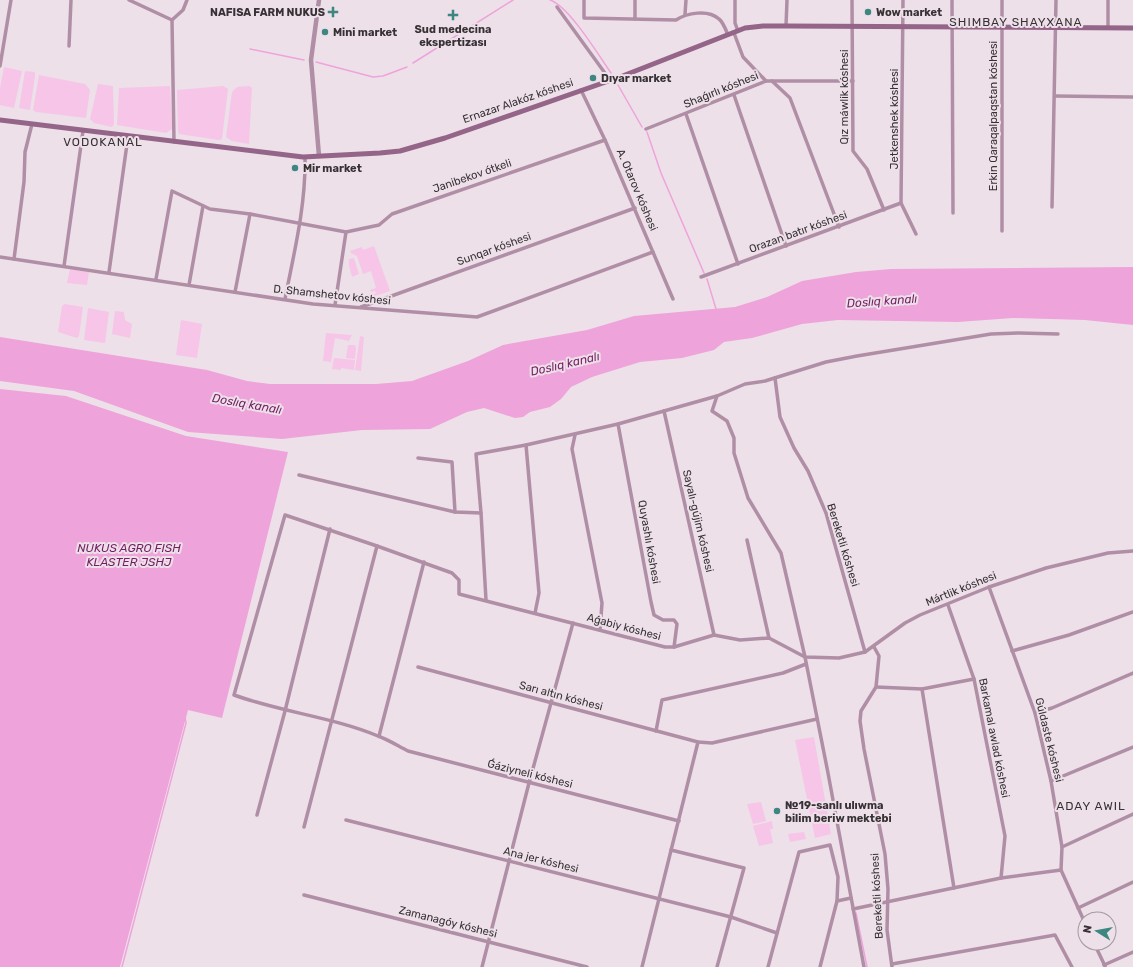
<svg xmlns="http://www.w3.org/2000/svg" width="1133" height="967" font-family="Rubik,sans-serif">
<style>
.green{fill:#f6c5e8}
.water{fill:#efa3db}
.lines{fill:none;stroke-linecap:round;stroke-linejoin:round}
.stream{stroke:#efa3db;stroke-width:1.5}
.minor{stroke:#b08fa6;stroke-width:3.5}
.tertiary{stroke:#b08fa6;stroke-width:4.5}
.secondary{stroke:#946588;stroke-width:5}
.poi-dot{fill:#3e8681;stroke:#ede0e9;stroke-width:1.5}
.labels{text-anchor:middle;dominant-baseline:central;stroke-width:4;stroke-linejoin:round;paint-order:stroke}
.poi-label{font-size:11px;font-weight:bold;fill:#373135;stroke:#ede0e9;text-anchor:start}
.street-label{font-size:11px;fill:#373135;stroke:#ede0e9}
.neighbourhood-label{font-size:12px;letter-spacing:1px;fill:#373135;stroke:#ede0e9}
.water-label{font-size:12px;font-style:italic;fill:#741e63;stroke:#ede0e9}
</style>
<rect width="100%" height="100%" fill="#ede0e9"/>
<g class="green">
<path d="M4,67L22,71L14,108L0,105V88Z"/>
<path d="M25,71L35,72V76L30,110L19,108Z"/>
<path d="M39,75L85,84L90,90L86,118L36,112L33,110Z"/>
<path d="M98,84L113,86L114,124L112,127L94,123L90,119Z"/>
<path d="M170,86L172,129L166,133L117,125L119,88Z"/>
<path d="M223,86L228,89L222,139L219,140L179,134L178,131L177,90Z"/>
<path d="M249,86L252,88L249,144L232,141L226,137L232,92L237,87Z"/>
<path d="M374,246L390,291L372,297L371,296L376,293L375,291L371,292L370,290L376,288L371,271L363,274L357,256L351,253L350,251L362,247L363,250Z"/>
<path d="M354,258L359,274L352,277L349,265V259Z"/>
<path d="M70,269L89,272L87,285L67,283Z"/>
<path d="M65,304L83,307L79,336L77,338L58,332L62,306Z"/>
<path d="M88,308L109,312L105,343L84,340Z"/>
<path d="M115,311L124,312L125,320L132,324L130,338L112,334Z"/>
<path d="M181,320L202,324L197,358L176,355Z"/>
<path d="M326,333L352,335L349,341L335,338L331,362L323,361Z"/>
<path d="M360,336L364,337L361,371L355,370Z"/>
<path d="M348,345H355L356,349L355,359L346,358Z"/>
<path d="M334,358L355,360L354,370L341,368V370L332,369Z"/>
<path d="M814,737L831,834L815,838L795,740Z"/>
<path d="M761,802L766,821L753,824L747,804Z"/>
<path d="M772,821L773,829H770L773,843L759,846L753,826Z"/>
<path d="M804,832L806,839L790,842L788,834Z"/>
</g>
<g class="water">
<path d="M1133,267V325L1085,320L1013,318L958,322L838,320L802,324L752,338L724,342L714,350L682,358L640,362L592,377L571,387L561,399L550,407L530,412L523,417L515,418L484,408L467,412L430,429L362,430L282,439L188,432L74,391L0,381V337L207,370L247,381L270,384H376L412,381L468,361L503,345L587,330L634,316L735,307L767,297L802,281L856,272L891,269Z"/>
<path d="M0,389L66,396L186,436L288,452L222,718L188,710L120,967H0Z"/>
</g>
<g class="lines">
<g class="stream">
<path d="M550,0C569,6 599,56 611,73"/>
<path d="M250,49L304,60"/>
<path d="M316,62L373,77L383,76L407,67"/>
<path d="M413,63L513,0"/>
<path d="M618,85L642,127"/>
<path d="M647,132L661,173L704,273"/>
<path d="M707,279L716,309"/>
<path d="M856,913L867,967"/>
<path d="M122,967L186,723L185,717"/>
</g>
<g class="minor">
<path d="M129,0L172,20"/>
<path d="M584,0V18L676,20C687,13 708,9 719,19C723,22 726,30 728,35"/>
<path d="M735,0V23L738,31"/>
<path d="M852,0L853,151L867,169L884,210"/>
<path d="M903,0L901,203L916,234"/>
<path d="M952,0L953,213"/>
<path d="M557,7L610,80"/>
<path d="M685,14L686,0"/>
<path d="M635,19V0"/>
<path d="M786,26L787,0"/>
<path d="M1108,28V0"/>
<path d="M734,33L743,57L766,81"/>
<path d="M69,46L71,0"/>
<path d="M0,66L11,0"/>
<path d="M772,81L790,98L839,227"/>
<path d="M581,90L605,140L673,299"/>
<path d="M734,95L786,246"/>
<path d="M1055,96L1133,97"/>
<path d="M686,114L738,264"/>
<path d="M646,129L766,81H853"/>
<path d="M174,142L172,20L183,10L187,0"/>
<path d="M1052,207L1056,0"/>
<path d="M1002,231V0"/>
<path d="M0,257L313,304L477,317L653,252"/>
<path d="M14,259L24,182L25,152L32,124"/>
<path d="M64,266L83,131"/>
<path d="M109,272L128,137"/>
<path d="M701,277L901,203"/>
<path d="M156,279L172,191L210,209L250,214L346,232L379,225L392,214L605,140"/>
<path d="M189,285L203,206"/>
<path d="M235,292L250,214"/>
<path d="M285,299C294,253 306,205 305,157"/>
<path d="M335,305L346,232"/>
<path d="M361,307L635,208"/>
<path d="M775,378L780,417L794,448L808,471L826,513L865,652"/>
<path d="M717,396L712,411L727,421L734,438V453L748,498L781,553L805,657L828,773L864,967"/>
<path d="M664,411L714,635"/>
<path d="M618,424L651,602L654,615L663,620H674L677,624L674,647"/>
<path d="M575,435L572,449L602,603L600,630"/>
<path d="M526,445L539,593L535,613"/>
<path d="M418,458L452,462L455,512"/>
<path d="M299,475L455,512L481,513"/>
<path d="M747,540L769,638"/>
<path d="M989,587L1035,713L1051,781L1062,847L1061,870L1085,923"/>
<path d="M486,600L481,513L476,454L526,445L618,424L717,396L745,384L765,381L826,362L857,356L991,334L1019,333L1058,334"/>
<path d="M948,605L974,679L1005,836L1001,878"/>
<path d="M874,647L879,656L876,687L861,711L860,721L864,749L885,854L888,889L887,930L892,967"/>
<path d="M1012,651L1069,635L1133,612"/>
<path d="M418,667L698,742L712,743L817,719"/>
<path d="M876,687L922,689L974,679"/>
<path d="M922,689L954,888"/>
<path d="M1035,713L1052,708L1133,673"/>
<path d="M656,731L662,700L783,673L806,664"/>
<path d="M379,736L424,562"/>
<path d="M1051,781L1133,747"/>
<path d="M257,815L285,711L330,529"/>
<path d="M346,820L731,917L777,933"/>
<path d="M679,821L408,751C398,746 389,740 378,736C332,717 281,712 234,695L285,515L377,546L452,573L459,580V594L665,647H674L714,635L740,640L769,638L805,657L839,658L865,652L905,623L920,615L989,587L1046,568L1108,553L1133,551"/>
<path d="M304,827L377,546"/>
<path d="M1062,847L1133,814"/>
<path d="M671,850L744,868L717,967"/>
<path d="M304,895L587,967"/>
<path d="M837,901L851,898"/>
<path d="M1078,908L1133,882"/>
<path d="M853,909L1001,878L1061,870"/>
<path d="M1094,943L1105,966"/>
<path d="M892,964L1055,935L1072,967"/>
<path d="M1104,965L1133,952"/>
<path d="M482,967L529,783L573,623"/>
<path d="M642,967L698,742"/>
<path d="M768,967L799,852L830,845L838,877L837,901L820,967"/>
</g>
<path class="tertiary" d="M319,0L311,60L319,156"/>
<path class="secondary" d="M0,120L303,157L380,153L400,151L445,138L620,77L745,28L763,26H786L1133,28"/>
</g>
<g class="poi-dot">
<path d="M331 6h4v4h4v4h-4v4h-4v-4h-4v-4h4z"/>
<circle cx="868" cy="12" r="4"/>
<path d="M451 9h4v4h4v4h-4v4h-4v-4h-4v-4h4z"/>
<circle cx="325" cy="32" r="4"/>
<circle cx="593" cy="78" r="4"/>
<circle cx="295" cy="168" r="4"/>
<circle cx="777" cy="811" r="4"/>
</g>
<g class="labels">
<g class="poi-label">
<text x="325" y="12" text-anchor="end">NAFISA FARM NUKUS</text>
<text x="876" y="12">Wow market</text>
<text x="453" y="29" text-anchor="middle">Sud medecina<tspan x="453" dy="13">ekspertizası</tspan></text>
<text x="333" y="32">Mini market</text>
<text x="601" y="78">Dıyar market</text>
<text x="303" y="168">Mir market</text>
<text x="785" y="805">№19-sanlı ulıwma<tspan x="785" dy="13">bilim beriw mektebi</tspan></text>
</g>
<g class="street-label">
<text transform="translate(721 90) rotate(-22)">Shaǵırlı kóshesi</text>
<text transform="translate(844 97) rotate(-90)">Qız máwlik kóshesi</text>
<text transform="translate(518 101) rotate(-19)">Ernazar Alakóz kóshesi</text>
<text transform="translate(993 116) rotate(-90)">Erkin Qaraqalpaqstan kóshesi</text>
<text transform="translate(894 119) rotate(-90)">Jetkenshek kóshesi</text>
<text transform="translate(472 176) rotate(-19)">Janibekov ótkeli</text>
<text transform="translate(637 190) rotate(67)">A. Otarov kóshesi</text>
<text transform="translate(798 232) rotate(-20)">Orazan batır kóshesi</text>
<text transform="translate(494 249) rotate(-20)">Sunqar kóshesi</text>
<text transform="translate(332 295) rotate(6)">D. Shamshetov kóshesi</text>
<text transform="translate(698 521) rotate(77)">Sayalı-gújim kóshesi</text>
<text transform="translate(649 542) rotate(80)">Quyashlı kóshesi</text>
<text transform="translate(843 545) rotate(73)">Bereketli kóshesi</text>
<text transform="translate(961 589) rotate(-22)">Mártlik kóshesi</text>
<text transform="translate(624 627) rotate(15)">Aǵabiy kóshesi</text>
<text transform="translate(561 696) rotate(15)">Sarı altın kóshesi</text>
<text transform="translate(994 738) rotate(79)">Barkamal awlad kóshesi</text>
<text transform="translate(1049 740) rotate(76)">Gúldaste kóshesi</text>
<text transform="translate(530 774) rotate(14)">Ǵáziyneli kóshesi</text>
<text transform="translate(541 860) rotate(14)">Ana jer kóshesi</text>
<text transform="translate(877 896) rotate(-93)">Bereketli kóshesi</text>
<text transform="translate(448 922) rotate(14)">Zamanagóy kóshesi</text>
</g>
<g class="neighbourhood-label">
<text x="1016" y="22">SHIMBAY SHAYXANA</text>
<text x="103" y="142">VODOKANAL</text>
<text x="1091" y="806">ADAY AWIL</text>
</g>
<g class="water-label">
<text transform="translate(882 301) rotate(-4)">Doslıq kanalı</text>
<text transform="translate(565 364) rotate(-13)">Doslıq kanalı</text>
<text transform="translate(247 404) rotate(10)">Doslıq kanalı</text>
<text x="129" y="548">NUKUS AGRO FISH<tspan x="129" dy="14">KLASTER JSHJ</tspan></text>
</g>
</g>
<g transform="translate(1097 931) rotate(281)"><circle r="19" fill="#ede0e9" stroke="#a49aa1"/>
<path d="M0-3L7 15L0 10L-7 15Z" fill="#3e8681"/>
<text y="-6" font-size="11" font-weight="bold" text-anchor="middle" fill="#373135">N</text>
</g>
</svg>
